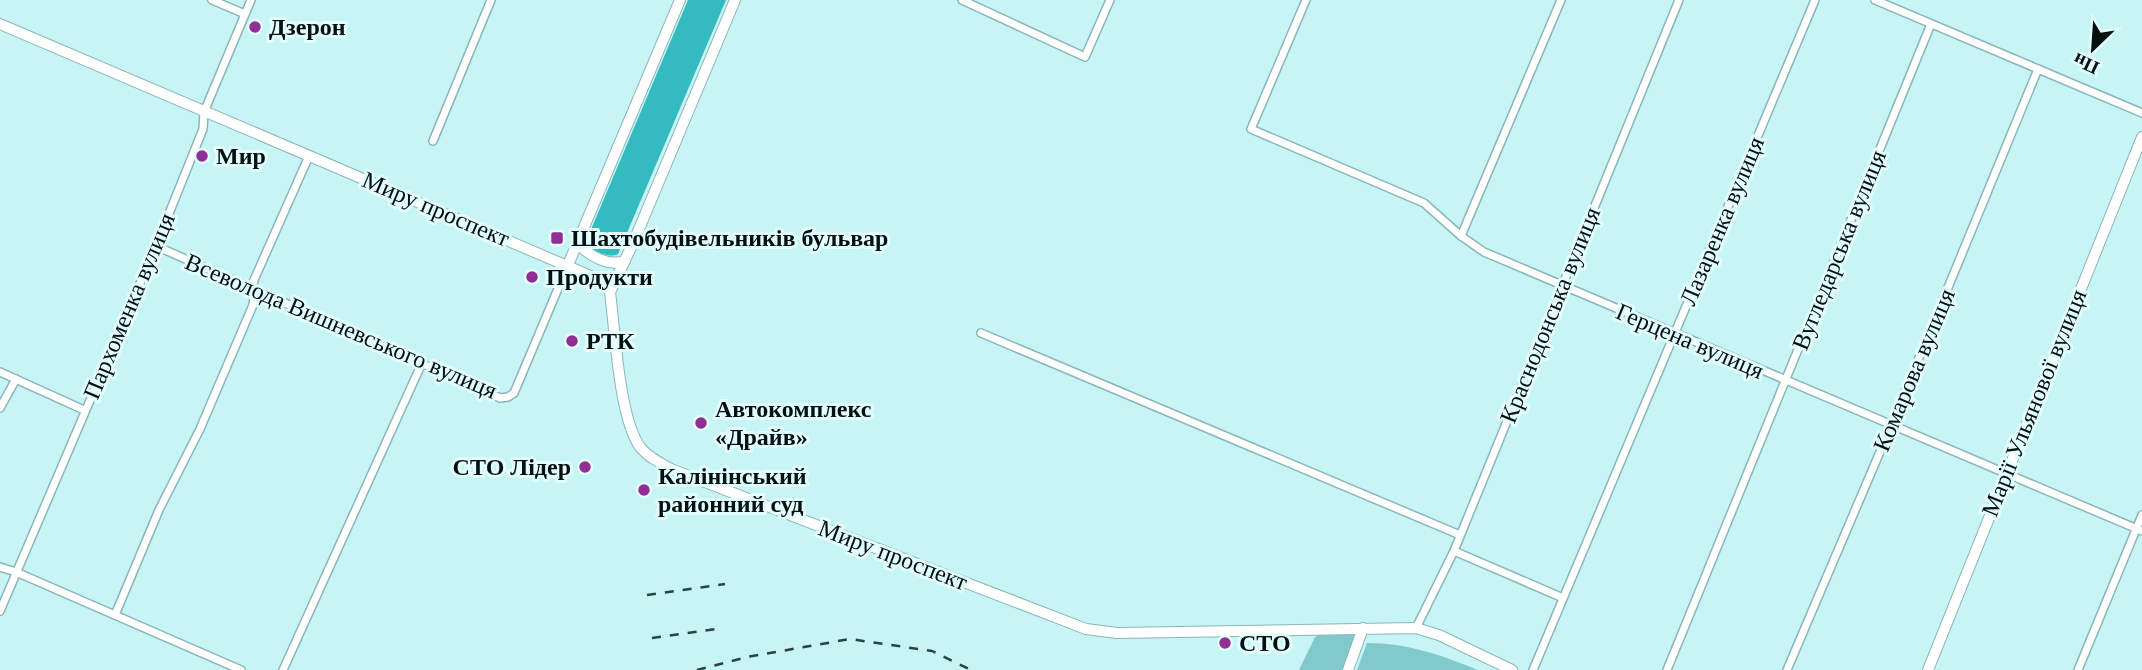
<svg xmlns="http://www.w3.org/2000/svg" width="2142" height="670" font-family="'Times New Roman',serif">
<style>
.green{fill:#82c9cb}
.forest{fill:#34bbc0}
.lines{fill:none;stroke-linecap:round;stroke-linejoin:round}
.street-casing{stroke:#8bb6b8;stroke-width:10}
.secondary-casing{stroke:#8bb6b8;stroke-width:12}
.street{stroke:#fff;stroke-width:7}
.secondary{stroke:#fff;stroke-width:10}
.rail{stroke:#2d4242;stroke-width:2.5;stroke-dasharray:9 9;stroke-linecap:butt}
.poi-dot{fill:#912e95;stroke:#e3fdfe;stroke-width:2.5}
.labels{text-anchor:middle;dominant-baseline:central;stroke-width:6;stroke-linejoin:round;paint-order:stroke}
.poi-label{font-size:24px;font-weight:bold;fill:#021010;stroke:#e3fdfe;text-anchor:start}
.street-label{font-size:24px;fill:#021010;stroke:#e3fdfe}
</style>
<rect width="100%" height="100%" fill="#c7f4f5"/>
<g class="green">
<path d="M1326,632L1352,633L1358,642L1348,670H1299L1315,637Z"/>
<path d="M1367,643C1407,643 1441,655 1478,670H1357Z"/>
</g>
<path class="forest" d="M688,0H726L618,254C609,259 593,251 586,244L587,239Z"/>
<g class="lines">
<g class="street-casing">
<g id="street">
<path d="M212,0L245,14"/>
<path d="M962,0L1085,57L1110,0"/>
<path d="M1306,0L1251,129L1424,203L1461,236L1484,252L2142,531"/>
<path d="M1875,0L2142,113"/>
<path d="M433,141L491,0"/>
<path d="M1461,236L1561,0"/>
<path d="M156,246L500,398L508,397L514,393L568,265"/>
<path d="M981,333L1460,535"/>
<path d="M0,372L84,410"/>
<path d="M0,408L16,379"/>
<path d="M1454,551L1563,598"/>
<path d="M0,567L16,572L241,670"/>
<path d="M0,611L156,246L203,129L204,112L251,0"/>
<path d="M115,615L159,510L200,429L253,305L255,289L253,285L254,280L309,156"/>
<path d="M1416,628L1454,551L1679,0"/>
<path d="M283,670L422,363"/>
<path d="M1533,670L1815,0"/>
<path d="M1667,670L1931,24"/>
<path d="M1787,670L1891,426L2038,69"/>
<path d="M2078,670L2142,515"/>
</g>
</g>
<g class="secondary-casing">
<g id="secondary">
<path d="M0,24L600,280L610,292C615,330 619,418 640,447C648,457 660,463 671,469L1086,629L1117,633L1416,628L1439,635L1512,670"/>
<path d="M579,240L582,248C594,258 610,266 625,261"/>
<path d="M568,265L680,0"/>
<path d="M610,292L634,241L735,0"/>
<path d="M1348,670L1363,628"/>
<path d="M1928,670L2142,137"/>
</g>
</g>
<use href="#street" class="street"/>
<use href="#secondary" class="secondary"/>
<g class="rail">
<path d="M647,595L725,584"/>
<path d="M652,638L723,628"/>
<path d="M697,670L747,657L850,639L932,651L971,670"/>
</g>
</g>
<g class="poi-dot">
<circle cx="255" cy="27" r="7"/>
<circle cx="202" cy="156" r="7"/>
<rect x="550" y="231" width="14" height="14" rx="3.5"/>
<circle cx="532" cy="277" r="7"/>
<circle cx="572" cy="341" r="7"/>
<circle cx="701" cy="423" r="7"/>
<circle cx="585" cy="467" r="7"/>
<circle cx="644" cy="490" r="7"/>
<circle cx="1225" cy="643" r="7"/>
</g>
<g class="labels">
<g class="poi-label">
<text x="269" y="27">Дзерон</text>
<text x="216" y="156">Мир</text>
<text x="571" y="238">Шахтобудівельників бульвар</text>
<text x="546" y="277">Продукти</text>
<text x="586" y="341">РТК</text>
<text x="715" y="409">Автокомплекс<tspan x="715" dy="28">«Драйв»</tspan></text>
<text x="571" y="467" text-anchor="end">СТО Лідер</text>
<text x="658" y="476">Калінінський<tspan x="658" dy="28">районний суд</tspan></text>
<text x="1239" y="643">СТО</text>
</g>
<g class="street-label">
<text transform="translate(436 209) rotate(23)">Миру проспект</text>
<text transform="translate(1722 221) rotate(-67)">Лазаренка вулиця</text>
<text transform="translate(1839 250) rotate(-68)">Вугледарська вулиця</text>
<text transform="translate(129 306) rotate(-67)">Пархоменка вулиця</text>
<text transform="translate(1550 315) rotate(-68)">Краснодонська вулиця</text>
<text transform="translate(341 326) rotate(23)">Всеволода Вишневського вулиця</text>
<text transform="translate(1690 341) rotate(23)">Герцена вулиця</text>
<text transform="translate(1914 370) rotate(-67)">Комарова вулиця</text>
<text transform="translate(2034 403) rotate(-68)">Марії Ульянової вулиця</text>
<text transform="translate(893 555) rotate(21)">Миру проспект</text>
</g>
</g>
<g transform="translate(2093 49) rotate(205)" stroke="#e3fdfe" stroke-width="5" paint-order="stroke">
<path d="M0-5L12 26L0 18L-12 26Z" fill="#021010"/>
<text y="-10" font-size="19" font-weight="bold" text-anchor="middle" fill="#021010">Пн</text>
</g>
</svg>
